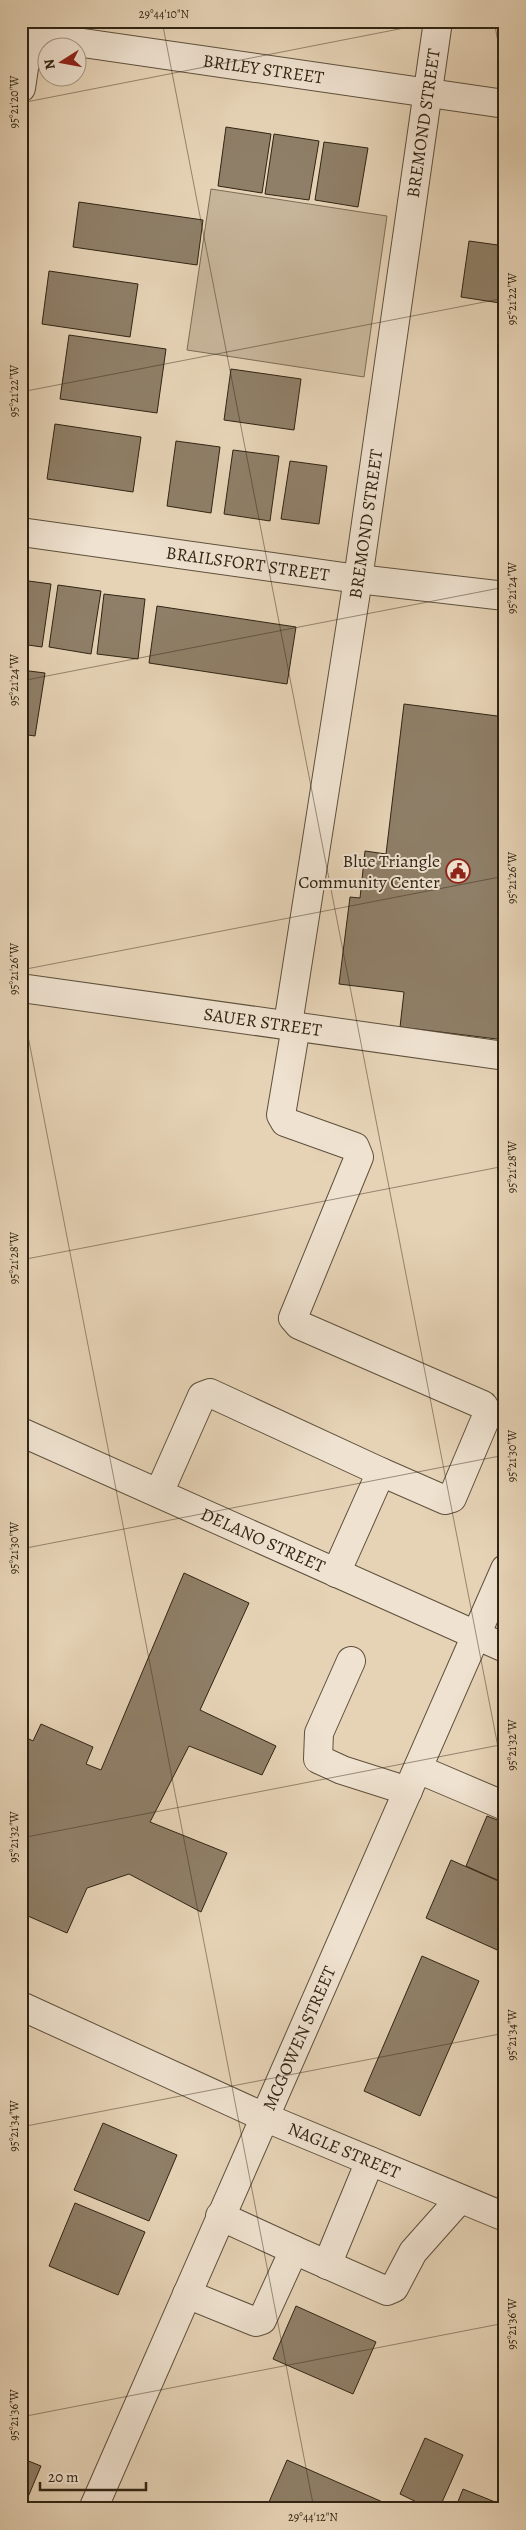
<svg xmlns="http://www.w3.org/2000/svg" width="526" height="2530" font-family="Alegreya,serif">
<style>
.green{fill:#c7b59a;stroke:#7c6c56}
.building{fill:#8f7f68;stroke:#302413}
.lines{fill:none;stroke-linecap:round;stroke-linejoin:round}
.minor-casing{stroke:#5e503c;stroke-width:30}
.minor{stroke:#efe2d0;stroke-width:28}
.ticks{fill:none;stroke:#302413;stroke-width:1;stroke-opacity:0.45}
.labels{text-anchor:middle;dominant-baseline:central;stroke-width:4;stroke-linejoin:round;paint-order:stroke}
.street-label{font-size:18px;fill:#302413;stroke:#efe2d0}
.poi-label{font-size:18px;fill:#302413;stroke:#efe2d0;text-anchor:end}
.neatline{fill:none;stroke:#302413;stroke-width:2}
.ticks-label{font-size:12px;text-anchor:middle;fill:#302413}
</style>
<rect width="100%" height="100%" fill="#e6d3b6"/>
<filter id="stains"><feTurbulence type="fractalNoise" baseFrequency=".004" numOctaves="4"/><feColorMatrix values="0 0 0 0 .2 0 0 0 0 .09 0 0 0 0 .02 0 0 0 .5 -.17"/></filter>
<radialGradient id="worn" r=".72"><stop offset=".6" stop-color="#630" stop-opacity="0"/><stop offset="1" stop-color="#630" stop-opacity=".3"/></radialGradient>
<path class="green" d="M211,189L387,216L364,377L187,350Z"/>
<g class="building">
<path d="M226,127L271,134L262,193L218,186Z"/>
<path d="M274,134L319,141L309,200L265,194Z"/>
<path d="M324,142L368,148L358,207L315,200Z"/>
<path d="M79,202L203,220L197,265L73,247Z"/>
<path d="M469,241L505,246V269L500,303L461,297Z"/>
<path d="M49,271L138,284L130,337L42,324Z"/>
<path d="M69,335L166,349L157,413L60,399Z"/>
<path d="M231,369L301,379L294,430L224,420Z"/>
<path d="M55,424L141,437L133,492L47,479Z"/>
<path d="M176,441L220,447L211,513L167,506Z"/>
<path d="M233,450L279,456L270,521L224,514Z"/>
<path d="M290,461L327,466L319,524L281,519Z"/>
<path d="M21,580L51,584L42,647L21,644Z"/>
<path d="M58,585L101,591L91,654L49,647Z"/>
<path d="M104,594L145,599L138,659L97,654Z"/>
<path d="M157,606L296,627L287,684L149,663Z"/>
<path d="M21,670L45,673L35,736L21,734Z"/>
<path d="M404,704L505,717V1040L400,1027L404,992L339,984L350,897L360,898L365,851L386,854Z"/>
<path d="M184,1573L249,1603L200,1710L276,1746L262,1775L189,1746L150,1822L227,1853L201,1912L129,1874L87,1888L67,1933L21,1913V1735L33,1741L41,1724L93,1747L86,1764L101,1770Z"/>
<path d="M505,1775V1787L501,1785Z"/>
<path d="M487,1816L505,1823L504,1883L466,1866Z"/>
<path d="M451,1860L505,1884L504,1953L426,1918Z"/>
<path d="M422,1956L479,1981L420,2116L364,2091Z"/>
<path d="M103,2123L177,2155L149,2221L74,2190Z"/>
<path d="M75,2203L145,2232L118,2295L49,2266Z"/>
<path d="M296,2306L376,2342L353,2394L273,2359Z"/>
<path d="M425,2438L463,2455L439,2509H431L400,2494Z"/>
<path d="M21,2458L41,2466L23,2509H21Z"/>
<path d="M287,2460L394,2507L393,2509H266Z"/>
<path d="M463,2489L505,2506V2509H455Z"/>
</g>
<g class="lines">
<g class="minor-casing">
<g id="minor">
<path id="s1" d="M21,34L505,104"/>
<path d="M21,88L31,21"/>
<path id="s2" d="M21,532L358,579L505,596"/>
<path id="s3" d="M21,988L505,1056"/>
<path id="s4" d="M288,1024L358,579L438,21"/>
<path d="M296,1026L281,1115L285,1122L355,1147L359,1157L293,1318L299,1325L483,1405L488,1413L452,1498L445,1500L381,1472"/>
<path id="s5" d="M21,1432L505,1648"/>
<path d="M159,1493L202,1396L210,1393L381,1472L336,1573"/>
<path d="M351,1661L319,1733L318,1759L342,1770L408,1791"/>
<path d="M418,1769L505,1806"/>
<path id="s6" d="M21,2006L264,2117L505,2217"/>
<path d="M294,2250L387,2291L394,2288L413,2252L460,2199"/>
<path d="M327,2265L370,2161"/>
<path d="M187,2294L256,2322L262,2320L294,2250L220,2216"/>
<path id="s7" d="M93,2509L505,1569"/>
</g>
</g>
<use href="#minor" class="minor"/>
</g>
<path class="ticks" d="M162,21L505,1783M494,21L505,78M21,103L440,21M21,392L505,298M21,681L505,587M21,970L505,876M21,1000L314,2509M21,1260L505,1166M21,1549L505,1455M21,1838L505,1744M21,2127L505,2033M21,2417L505,2323"/>
<defs>
<g id="civic-ring" transform="scale(1.25)"><circle r="9.5" fill="#efe2d0" stroke="#8f2418" stroke-width="1.5"/><path d="M-.6-6.5H3V-4.5H.6V-3L4-1V1h2V6H-6V1h2V-1L-.6-3ZM-1.2 2.5V6h2.4V2.5Z" fill="#8f2418"/></g>
</defs>
<g fill-rule="evenodd">
<use href="#civic-ring" x="458" y="871"/>
</g>
<g class="labels">
<g class="street-label">
<text stroke="none"><textPath href="#s1" startOffset="245">BRILEY STREET</textPath></text>
<text stroke="none"><textPath href="#s4" startOffset="911">BREMOND STREET</textPath></text>
<text stroke="none"><textPath href="#s4" startOffset="506">BREMOND STREET</textPath></text>
<text stroke="none"><textPath href="#s2" startOffset="229">BRAILSFORT STREET</textPath></text>
<text stroke="none"><textPath href="#s3" startOffset="244">SAUER STREET</textPath></text>
<text stroke="none"><textPath href="#s5" startOffset="265">DELANO STREET</textPath></text>
<text stroke="none"><textPath href="#s7" startOffset="514">MCGOWEN STREET</textPath></text>
<text stroke="none"><textPath href="#s6" startOffset="354">NAGLE STREET</textPath></text>
</g>
<g class="poi-label">
<text x="440" y="861">Blue Triangle<tspan x="440" dy="21">Community Center</tspan></text>
</g>
</g>
<rect width="526" height="2530" fill="none" stroke="#e6d3b6" stroke-width="55"/>
<g transform="translate(62 62) rotate(259)"><circle r="24" fill="#efe2d0" stroke="#a39684"/>
<path d="M0-4L9 19L0 12L-9 19Z" fill="#8f2418"/>
<text y="-8" font-size="14" font-weight="bold" text-anchor="middle" fill="#302413">N</text>
</g>
<path d="M40 2482v8h106v-8" fill="none" stroke="#302413" stroke-width="2.5"/>
<text x="48" y="2482" font-size="15" fill="#302413" stroke="#efe2d0" stroke-width="4" paint-order="stroke">20 m</text>
<rect x="28" y="28" width="470" height="2474" class="neatline"/>
<g class="ticks-label">
<text x="164" y="18">29°44'10"N</text>
<text transform="translate(14 102) rotate(-90)" y="4">95°21'20"W</text>
<text transform="translate(512 299) rotate(-90)" y="4">95°21'22"W</text>
<text transform="translate(14 391) rotate(-90)" y="4">95°21'22"W</text>
<text transform="translate(512 588) rotate(-90)" y="4">95°21'24"W</text>
<text transform="translate(14 680) rotate(-90)" y="4">95°21'24"W</text>
<text transform="translate(512 878) rotate(-90)" y="4">95°21'26"W</text>
<text transform="translate(14 969) rotate(-90)" y="4">95°21'26"W</text>
<text transform="translate(512 1167) rotate(-90)" y="4">95°21'28"W</text>
<text transform="translate(14 1258) rotate(-90)" y="4">95°21'28"W</text>
<text transform="translate(512 1456) rotate(-90)" y="4">95°21'30"W</text>
<text transform="translate(14 1548) rotate(-90)" y="4">95°21'30"W</text>
<text transform="translate(512 1745) rotate(-90)" y="4">95°21'32"W</text>
<text transform="translate(14 1837) rotate(-90)" y="4">95°21'32"W</text>
<text transform="translate(512 2035) rotate(-90)" y="4">95°21'34"W</text>
<text transform="translate(14 2126) rotate(-90)" y="4">95°21'34"W</text>
<text transform="translate(512 2324) rotate(-90)" y="4">95°21'36"W</text>
<text transform="translate(14 2415) rotate(-90)" y="4">95°21'36"W</text>
<text x="313" y="2521">29°44'12"N</text>
</g>
<rect width="100%" height="100%" filter="url(#stains)"/>
<rect width="100%" height="100%" fill="url(#worn)"/>
</svg>
